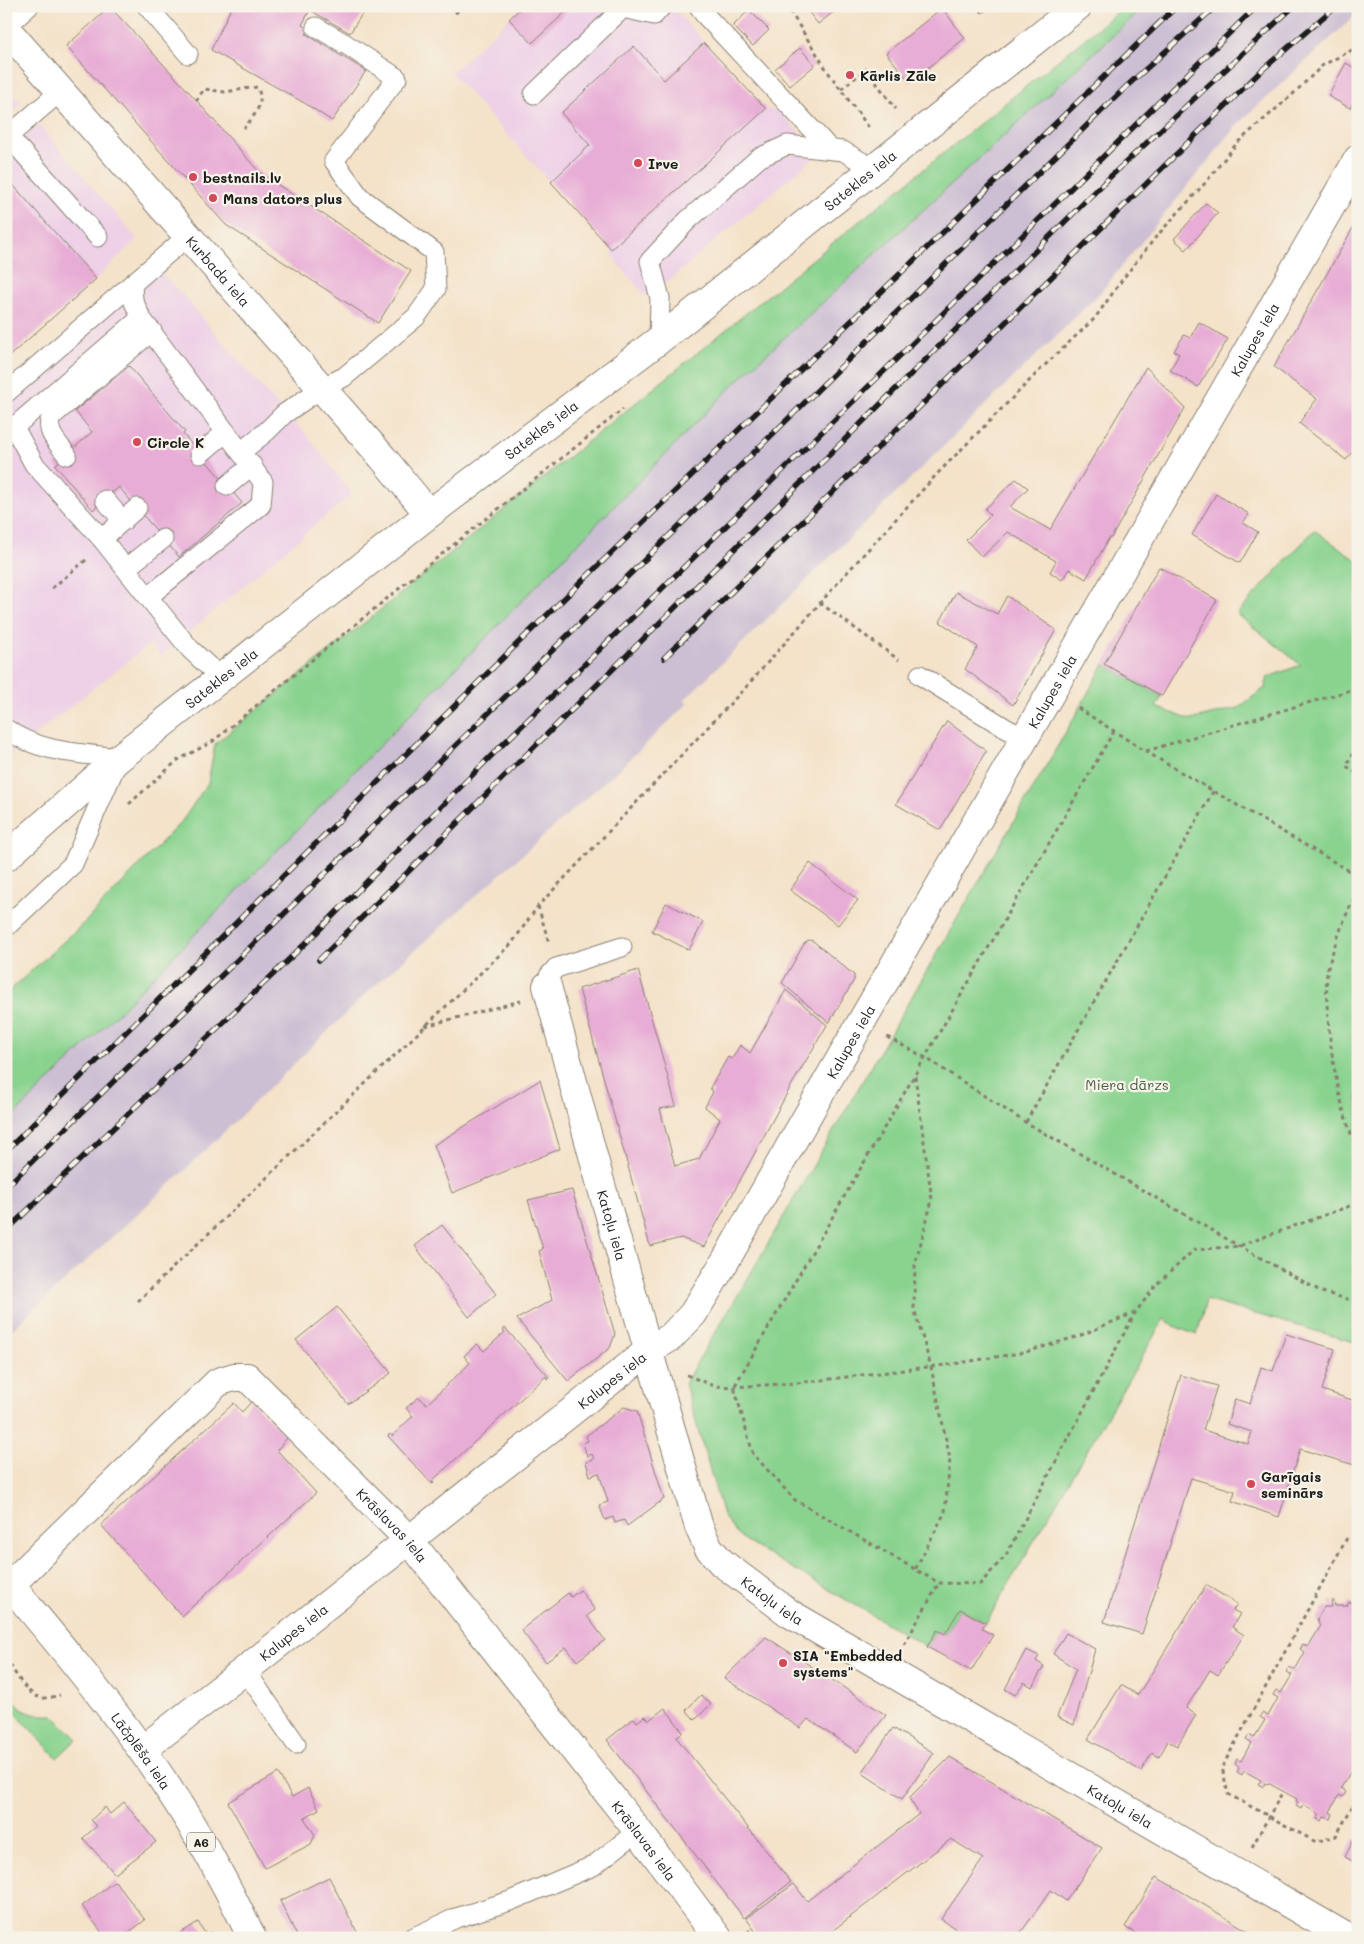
<svg xmlns="http://www.w3.org/2000/svg" width="1364" height="1944" font-family="Mali,sans-serif">
<style>
.built{fill:#eed0e7}
.industrial{fill:#ccbed3}
.green{fill:#8ad38f;stroke:#537856}
.building{fill:#e8add6}
.lines{fill:none;stroke-linecap:round;stroke-linejoin:round}
.service-casing{stroke:#887f72;stroke-width:21}
.minor-casing{stroke:#887f72;stroke-width:30}
.primary-casing{stroke:#887f72;stroke-width:30}
.trunk-casing{stroke:#887f72;stroke-width:30}
.path{stroke:#887f72;stroke-width:3;stroke-dasharray:4 4;stroke-linecap:butt}
.service{stroke:#fff;stroke-width:19}
.minor{stroke:#fff;stroke-width:28}
.primary{stroke:#fff;stroke-width:28}
.trunk{stroke:#fff;stroke-width:28}
.rail-casing{stroke:#1c1c1c;stroke-width:5.5}
.rail{stroke:#f7f3e8;stroke-width:4;stroke-dasharray:11;stroke-linecap:butt}
.poi-dot{fill:#d1495b;stroke:#f7f3e8;stroke-width:2}
.labels{text-anchor:middle;dominant-baseline:central;stroke-width:4.5;stroke-linejoin:round;paint-order:stroke}
.shield{fill:#f7f3e8;stroke:#5e5c59;stroke-width:1}
.shield-label{font-size:12px;font-weight:bold;fill:#1c1c1c}
.poi-label{font-size:14px;font-weight:bold;fill:#1c1c1c;stroke:#f7f3e8;text-anchor:start}
.street-label{font-size:14px;fill:#1c1c1c;stroke:#f7f3e8}
.park-label{font-size:14px;fill:#425c44;stroke:#f7f3e8}
</style>
<rect width="100%" height="100%" fill="#f7f3e8"/>
<filter id="ink" filterUnits="userSpaceOnUse"><feTurbulence type="fractalNoise" baseFrequency=".02" numOctaves="2"/><feDisplacementMap in="SourceGraphic" scale="10" xChannelSelector="R" yChannelSelector="G"/><feConvolveMatrix kernelMatrix="1 2 1 2 8 2 1 2 1" color-interpolation-filters="sRGB"/></filter>
<filter id="wash" filterUnits="userSpaceOnUse"><feTurbulence type="fractalNoise" baseFrequency=".0096" numOctaves="4" result="noise"/><feDisplacementMap in="SourceGraphic" scale="20" xChannelSelector="R" yChannelSelector="G"/><feGaussianBlur stdDeviation="1.12" result="paint"/><feColorMatrix in="noise" values="0 0 0 0 0 0 0 0 0 0 0 0 0 0 0 0 0 1.4 0 .05"/><feComposite in="paint" operator="in"/></filter>
<g filter="url(#wash)">
<rect width="100%" height="100%" fill="#f4e2c9"/>
<g class="built">
<path d="M523,6H671L766,109L780,112L818,154L648,298L616,262L611,249L451,73Z"/>
<path d="M6,88L21,104L6,116Z"/>
<path d="M39,125L137,239L96,279L6,359V153Z"/>
<path d="M159,271L173,284L264,390L305,433L352,494L161,656L150,644L6,757V400Z"/>
</g>
<path class="industrial" d="M1140,6H1358V13L1239,123L1099,294L684,700L688,703L627,762L372,988L183,1172L26,1316L6,1336V1121L716,398L735,383L913,220Z"/>
<g class="green">
<path d="M1125,6H1145L735,383L107,1024L6,1123V994L84,923L182,821L208,783L215,744Z"/>
<path d="M1314,530L1358,561V1343L1206,1300L1197,1335L1176,1327L1164,1319L986,1623L960,1609L945,1634L937,1630L927,1647L744,1540L734,1531L723,1515L685,1384L694,1367L738,1295L1074,718L1104,664L1162,696L1156,707L1191,720L1238,708L1265,688L1268,677L1301,665L1237,614Z"/>
<path d="M6,1692C25,1711 25,1716 53,1715L77,1739L57,1758L6,1703Z"/>
</g>
<g id="blocks">
<g class="building">
<path d="M232,6H367L350,33L310,10L302,25L309,30L306,34L366,71L332,121L306,104L211,50Z"/>
<path d="M523,6H572L532,43L509,19Z"/>
<path d="M804,6H841L818,24Z"/>
<path d="M975,6H991L982,13Z"/>
<path d="M110,7L190,93L261,174L411,271L378,323L226,225L66,46Z"/>
<path d="M942,8L965,38L910,82L886,53Z"/>
<path d="M749,10L769,30L753,46L733,26Z"/>
<path d="M704,43L766,109L611,249L551,182L590,145L561,113L634,46L664,80Z"/>
<path d="M800,48L815,65L790,86L775,69Z"/>
<path d="M1346,63L1358,70V95L1350,108L1328,96Z"/>
<path d="M6,177L96,279L6,359Z"/>
<path d="M1206,203L1218,213L1186,250L1174,239Z"/>
<path d="M1358,219V445L1346,460L1299,423L1317,399L1274,367Z"/>
<path d="M1199,322L1228,339L1198,387L1170,370L1179,354L1174,351L1184,335L1190,338Z"/>
<path d="M129,366L185,432L183,434L242,503L179,557L119,487L93,510L55,465L92,432L75,411Z"/>
<path d="M1146,367L1185,408L1111,538H1109L1086,579L1069,569L1062,580L1050,572L1056,561L1008,532L982,557L966,540L991,515L985,509L1016,479L1028,488L1010,507L1050,530Z"/>
<path d="M1216,494L1249,514L1243,523L1258,532L1240,563L1192,535Z"/>
<path d="M1159,567L1217,600L1162,696L1104,664Z"/>
<path d="M956,592L997,614L1007,596L1056,630L1013,705L965,669L978,647L940,622Z"/>
<path d="M947,721L986,751L940,830L896,804Z"/>
<path d="M810,863L858,900L838,925L790,890Z"/>
<path d="M666,903L703,922L689,950L652,931Z"/>
<path d="M809,940L813,941L854,975V980L829,1023L782,983L804,944Z"/>
<path d="M638,970L676,1106L660,1109L675,1166L699,1159L720,1119L705,1107L713,1092L710,1088L728,1057L732,1059L740,1045L750,1053L786,990L827,1025L791,1086L704,1247L681,1238L650,1246L579,989Z"/>
<path d="M540,1080L560,1149L452,1193L434,1145Z"/>
<path d="M572,1190L615,1334L610,1348L568,1381L517,1319L552,1300L539,1251L543,1249L528,1200Z"/>
<path d="M442,1225L496,1294L469,1317L415,1246Z"/>
<path d="M337,1307L391,1373L348,1404L296,1340Z"/>
<path d="M505,1328L549,1377L547,1379L546,1376L432,1481L434,1482L432,1484L388,1436L390,1434L392,1436L413,1416L406,1408L419,1397L427,1404L470,1363L464,1356L477,1344L484,1351L505,1332L503,1330Z"/>
<path d="M1286,1334L1335,1349L1322,1390L1358,1402V1466L1300,1449L1279,1517L1232,1501L1235,1491L1191,1478L1142,1634L1104,1622L1181,1375L1217,1386L1203,1430L1248,1444L1252,1432L1227,1424L1235,1399L1250,1404L1261,1367L1273,1371Z"/>
<path d="M252,1401L287,1438L277,1450L316,1493L182,1616L101,1525L234,1403L242,1412Z"/>
<path d="M624,1407L637,1411L664,1499L627,1526L624,1520L615,1523L613,1517L605,1520L599,1505L608,1502L599,1473L590,1476L586,1462L594,1459L592,1454L587,1456L583,1443L588,1441L586,1436Z"/>
<path d="M1206,1585L1237,1604L1233,1610L1240,1614L1232,1627L1244,1635L1218,1675L1210,1670L1186,1708L1196,1715L1177,1746L1168,1741L1159,1757L1152,1753L1141,1771L1088,1739L1121,1685L1138,1695Z"/>
<path d="M580,1590L595,1610L587,1616L605,1640L577,1661L566,1647L546,1662L521,1630L568,1593L571,1597Z"/>
<path d="M1331,1601H1334L1335,1606H1347L1349,1602L1353,1603L1354,1609L1358,1614V1759L1354,1764L1358,1766V1773L1352,1769L1341,1788L1346,1792L1343,1797L1339,1795L1330,1812L1333,1814L1331,1819L1324,1817L1322,1821L1317,1819L1319,1814L1303,1805L1301,1809L1296,1806L1298,1802L1296,1801L1297,1799L1268,1783L1267,1784L1265,1783L1263,1787L1258,1784L1261,1780L1244,1771L1242,1775L1237,1772L1239,1768L1235,1764L1237,1759L1241,1761L1251,1743L1246,1740L1249,1735L1254,1738L1265,1720L1260,1717L1262,1713L1268,1716L1278,1698L1273,1695L1276,1690L1281,1693L1292,1675L1287,1672L1289,1667L1295,1670L1305,1652L1300,1649L1303,1644L1308,1647L1320,1627L1317,1619L1324,1607H1332Z"/>
<path d="M960,1609L986,1623L982,1629L993,1635L971,1671L927,1647L937,1630L945,1634Z"/>
<path d="M1066,1633L1095,1649L1074,1725L1057,1717L1076,1669L1053,1654Z"/>
<path d="M766,1637L886,1715L857,1752L808,1719L800,1728L724,1678Z"/>
<path d="M1026,1650L1039,1656L1036,1661L1044,1666L1032,1687L1024,1682L1015,1695L1005,1689Z"/>
<path d="M701,1695L711,1704L695,1720L686,1710Z"/>
<path d="M665,1708L683,1732L676,1737L791,1882L744,1918L607,1740L634,1718L637,1722L645,1716L649,1720Z"/>
<path d="M893,1728L934,1753L902,1799L862,1773Z"/>
<path d="M950,1757L1102,1848L1066,1901L1051,1890L1017,1938H965L966,1936L941,1919L983,1859L951,1839L832,1931L837,1938H760L746,1918L794,1884L807,1901L919,1814L909,1798Z"/>
<path d="M278,1773L292,1797L308,1788L319,1809L304,1818L315,1835L311,1844L265,1868L228,1802Z"/>
<path d="M124,1802L156,1842L115,1874L83,1838L97,1826L91,1820L105,1807L110,1814Z"/>
<path d="M1354,1839L1358,1841V1864L1345,1857Z"/>
<path d="M329,1877L360,1938H298L280,1901Z"/>
<path d="M1156,1877L1179,1890L1260,1938H1143L1125,1927Z"/>
<path d="M115,1881L145,1920L122,1938H106L82,1906Z"/>
<path d="M198,1922L206,1935L211,1932L214,1938H173Z"/>
</g>
</g>
</g>
<g filter="url(#ink)">
<use href="#blocks" fill-opacity="0" stroke="#887f72" stroke-width="1"/>
<g class="lines">
<g class="service-casing">
<g id="service">
<path d="M147,6L188,54"/>
<path d="M699,6L704,14L830,149"/>
<path d="M6,27L29,6"/>
<path d="M534,94L623,8L654,15L662,6"/>
<path d="M8,136L98,237"/>
<path d="M6,138L62,90"/>
<path d="M141,318L263,482L261,505L148,597L102,539L34,464L14,427L141,318L133,300L132,284L188,236"/>
<path d="M659,340L660,298L650,261L688,220L759,158L787,145L843,151L874,169"/>
<path d="M6,393L132,284"/>
<path d="M241,452L267,431L284,414L322,388L344,377L416,317L436,289L434,252L360,197L334,161L397,78L344,43L316,27"/>
<path d="M200,454L226,432"/>
<path d="M67,455C58,443 45,432 51,417L152,331"/>
<path d="M227,486L252,465"/>
<path d="M105,500L123,521"/>
<path d="M102,539L137,508"/>
<path d="M126,568L163,539"/>
<path d="M148,597L190,649L222,679"/>
<path d="M920,675L1007,729L1025,738"/>
<path d="M6,729C39,753 80,753 119,758L73,864L6,927"/>
<path d="M547,986L549,976L556,968L622,947"/>
<path d="M245,1670L296,1744"/>
<path d="M412,1938L456,1918L510,1901L593,1866L638,1831"/>
</g>
</g>
<g class="minor-casing">
<g id="minor">
<path id="s1" d="M6,29L383,458L429,514"/>
<path id="s2" d="M547,986L601,1185L699,1527L708,1547L722,1563L789,1613L1348,1938"/>
<path id="s3" d="M10,1585L218,1382L234,1377H247L409,1540L638,1831L718,1938"/>
<path id="s4" d="M142,1750L245,1670L648,1351L671,1337L693,1314L727,1258L794,1139L1358,159"/>
</g>
</g>
<g class="primary-casing">
<g id="primary">
<path id="s5" d="M6,857L119,758L429,514L659,340L1078,6"/>
</g>
</g>
<g class="trunk-casing">
<g id="trunk">
<path id="s6" d="M6,1580C52,1635 99,1691 141,1749C184,1808 221,1872 252,1938"/>
</g>
</g>
<g class="path">
<path d="M796,6L790,11L828,72L870,129"/>
<path d="M455,13L465,6"/>
<path d="M841,89L866,69L896,109"/>
<path d="M196,101L204,89L225,92L257,87C266,103 254,116 244,128"/>
<path d="M52,588L86,560"/>
<path d="M820,603L899,660"/>
<path d="M1078,708L1145,751L1358,876"/>
<path d="M1114,731L734,1387L753,1454L795,1500L939,1583L980,1584L1006,1555L1135,1313L1156,1285L1194,1250L1239,1246L1358,1203"/>
<path d="M1358,746L1346,766L1358,774"/>
<path d="M1146,751L1358,688"/>
<path d="M129,804L178,760L212,742L412,578L623,409"/>
<path d="M1358,891C1347,911 1340,930 1333,951C1331,958 1328,966 1327,973C1324,1017 1337,1111 1358,1149"/>
<path d="M538,906L549,943"/>
<path d="M425,1026L521,1001"/>
<path d="M887,1037L926,1058L1020,1119L1239,1246L1322,1292L1358,1302"/>
<path d="M915,1076L932,1200L915,1265L914,1308L931,1367L950,1459L945,1512L915,1570"/>
<path d="M1026,1122L1214,790"/>
<path d="M138,1301L512,943L538,906L747,686L842,578L938,473L1042,368L1095,318L1122,280L1155,238L1206,182L1237,143L1292,95L1323,65L1358,47"/>
<path d="M687,1375L714,1386L734,1387L797,1383L953,1364L1026,1352L1079,1336L1134,1313"/>
<path d="M1347,1538L1222,1767L1228,1794L1316,1842L1336,1836L1358,1796"/>
<path d="M904,1645L939,1583"/>
<path d="M6,1658C14,1671 23,1689 36,1696C43,1700 53,1697 60,1695"/>
<path d="M1252,1847L1283,1791"/>
<path d="M748,1930L754,1938"/>
</g>
<use href="#service" class="service"/>
<use href="#minor" class="minor"/>
<use href="#primary" class="primary"/>
<use href="#trunk" class="trunk"/>
<g class="rail-casing">
<g id="rail">
<path d="M664,658L1262,70L1336,6"/>
<path d="M319,960L1111,176L1294,6"/>
<path d="M6,1151L516,645L1177,6"/>
<path d="M6,1187L1128,85L1216,6"/>
<path d="M6,1231L310,939L494,753L1257,6"/>
</g>
</g>
<use href="#rail" class="rail"/>
</g>
</g>
<g class="poi-dot">
<circle cx="850" cy="75" r="5"/>
<circle cx="638" cy="163" r="5"/>
<circle cx="193" cy="177" r="5"/>
<circle cx="213" cy="198" r="5"/>
<circle cx="137" cy="442" r="5"/>
<circle cx="1251" cy="1484" r="5"/>
<circle cx="783" cy="1663" r="5"/>
</g>
<g class="labels">
<rect class="shield" x="187" y="1832.5" width="28" height="19" rx="4"/>
<g class="shield-label">
<text x="201" y="1842">A6</text>
</g>
<g class="poi-label">
<text x="860" y="75">Kārlis Zāle</text>
<text x="648" y="163">Irve</text>
<text x="203" y="177">bestnails.lv</text>
<text x="223" y="198">Mans dators plus</text>
<text x="147" y="442">Circle K</text>
<text x="1261" y="1476">Garīgais<tspan x="1261" dy="16">seminārs</tspan></text>
<text x="793" y="1655">SIA "Embedded<tspan x="793" dy="16">systems"</tspan></text>
</g>
<g class="street-label">
<text stroke="none"><textPath href="#s5" startOffset="1090">Satekles iela</textPath></text>
<text stroke="none"><textPath href="#s1" startOffset="322">Kurbada iela</textPath></text>
<text stroke="none"><textPath href="#s4" startOffset="1828">Kalupes iela</textPath></text>
<text stroke="none"><textPath href="#s5" startOffset="685">Satekles iela</textPath></text>
<text stroke="none"><textPath href="#s5" startOffset="280">Satekles iela</textPath></text>
<text stroke="none"><textPath href="#s4" startOffset="1422">Kalupes iela</textPath></text>
<text stroke="none"><textPath href="#s4" startOffset="1018">Kalupes iela</textPath></text>
<text stroke="none"><textPath href="#s2" startOffset="248">Katoļu iela</textPath></text>
<text stroke="none"><textPath href="#s4" startOffset="598">Kalupes iela</textPath></text>
<text stroke="none"><textPath href="#s3" startOffset="528">Krāslavas iela</textPath></text>
<text stroke="none"><textPath href="#s2" startOffset="668">Katoļu iela</textPath></text>
<text stroke="none"><textPath href="#s4" startOffset="192">Kalupes iela</textPath></text>
<text stroke="none"><textPath href="#s6" startOffset="218">Lāčplēša iela</textPath></text>
<text stroke="none"><textPath href="#s2" startOffset="1072">Katoļu iela</textPath></text>
<text stroke="none"><textPath href="#s3" startOffset="932">Krāslavas iela</textPath></text>
</g>
<g class="park-label">
<text x="1127" y="1084">Miera dārzs</text>
</g>
</g>
<rect width="1364" height="1944" fill="none" stroke="#f7f3e8" stroke-width="25"/>
</svg>
